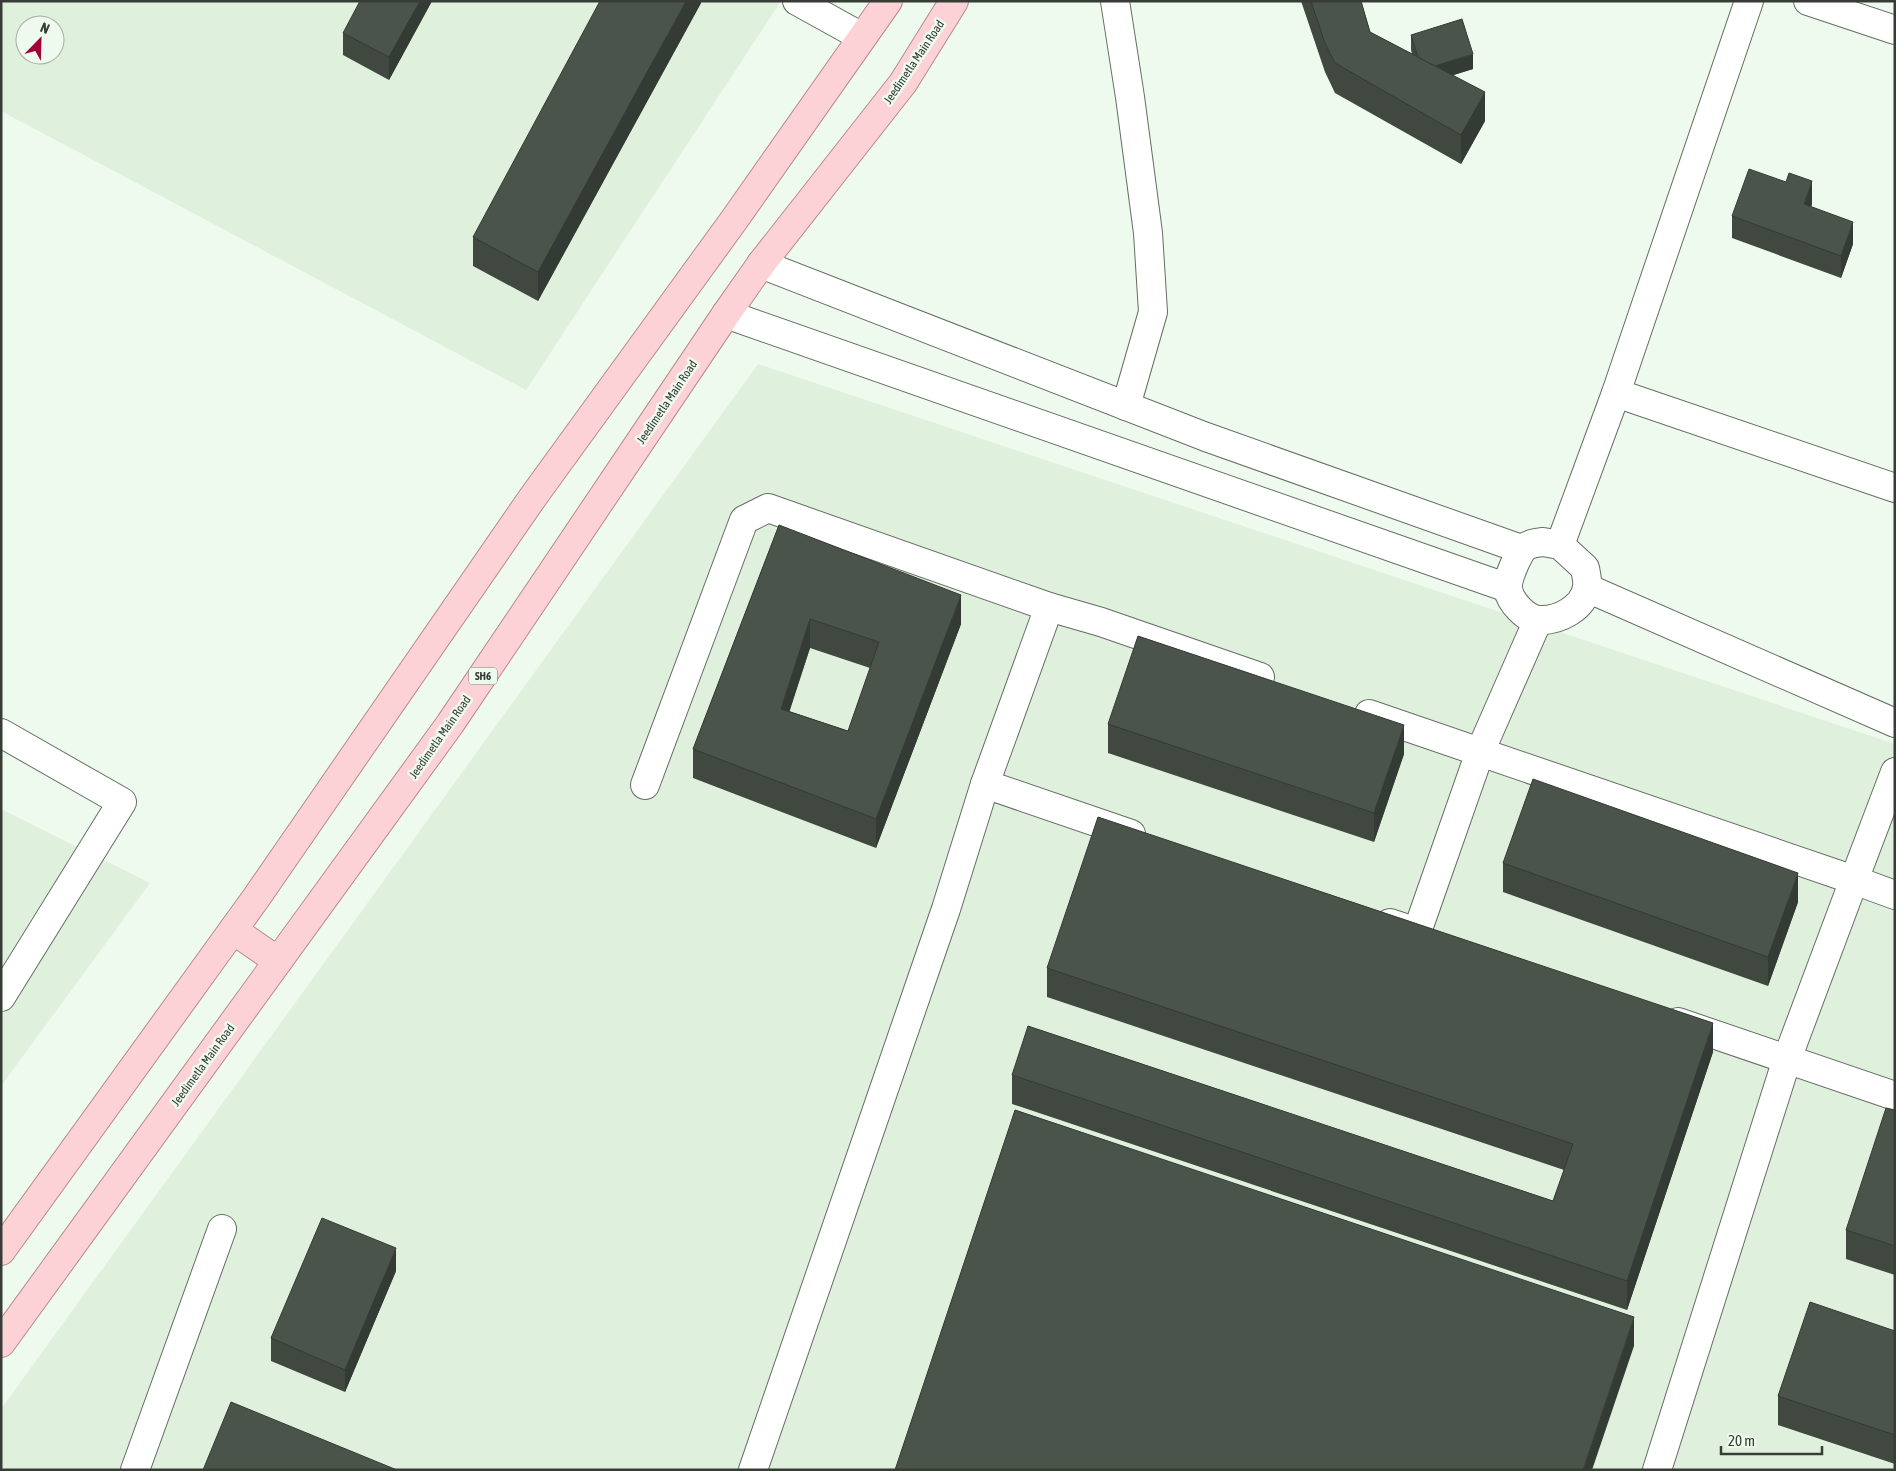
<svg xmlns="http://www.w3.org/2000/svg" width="1896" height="1471" font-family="'Asap Condensed',sans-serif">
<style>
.built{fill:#dff0dd;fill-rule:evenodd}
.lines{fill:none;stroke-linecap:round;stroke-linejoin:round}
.minor-casing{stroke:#646e63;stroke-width:30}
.major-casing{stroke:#b78a8d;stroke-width:30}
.minor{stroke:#fff;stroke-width:28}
.major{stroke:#fdd2d7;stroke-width:28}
.wall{fill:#404840;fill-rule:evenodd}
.shaded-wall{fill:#343b34}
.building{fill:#4b544a;stroke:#343b34;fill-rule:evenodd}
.labels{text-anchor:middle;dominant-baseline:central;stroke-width:5;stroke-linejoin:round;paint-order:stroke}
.shield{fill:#eefaed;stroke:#6e756e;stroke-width:1}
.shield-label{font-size:11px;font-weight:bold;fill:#373c37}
.street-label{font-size:12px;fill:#373c37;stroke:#eefaed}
</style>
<rect width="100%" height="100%" fill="#eefaed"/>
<g class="built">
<path d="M1,1H781L526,390L1,111ZM25,25H55V55H25Z"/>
<path d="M758,364L1895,744V1470H1V1409Z"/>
<path d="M1,809L150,883L1,1086Z"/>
</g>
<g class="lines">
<g class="minor-casing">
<g id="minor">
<path d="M797,1L862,37"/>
<path d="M1115,1L1130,97L1148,233L1153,312L1126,406"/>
<path d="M1808,1L1895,30"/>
<path d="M761,264L1206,437L1521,549"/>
<path d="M726,314L1508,588"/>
<path d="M1616,393L1895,488"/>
<path d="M1543,542L1560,545L1585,568C1586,574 1588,582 1587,588C1583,608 1559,621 1539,620C1526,619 1510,602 1508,589C1507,581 1512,570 1515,563C1523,546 1525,544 1543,542Z"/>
<path d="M1560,545L1616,393L1749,1"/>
<path d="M1587,588L1895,723"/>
<path d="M1369,714L1854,880L1787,1059L1657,1470"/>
<path d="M1,733L122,802L1,997"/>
<path d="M1895,772L1854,880L1895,895"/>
<path d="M985,784L1049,607"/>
<path d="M645,785L744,520L768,508L1049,607L1101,622L1260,677"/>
<path d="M1390,923L1417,932L1480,752L1538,620"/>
<path d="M1678,1022L1895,1096"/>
<path d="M135,1470L222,1229"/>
<path d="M753,1470L946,909L985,784L1131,834"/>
</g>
</g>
<g class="major-casing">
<g id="major">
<path d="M233,930L278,961"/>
<path d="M1,1251L256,898L533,497L734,220L888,1"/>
<path d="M1,1343L450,724L726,314L761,264L903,83L954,1"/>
</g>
</g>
<use href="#minor" class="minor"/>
<use href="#major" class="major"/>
</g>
<g class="wall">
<path d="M432,1L389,80L343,55V33Z"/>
<path d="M701,1V3L538,301L473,266V237Z"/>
<path d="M1301,1H1361L1370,32L1412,54L1411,50V35L1473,69L1453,75L1485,121L1461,164L1335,93L1325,72Z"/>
<path d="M1812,204L1811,207L1853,244L1841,278L1732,238V216Z"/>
<path d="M779,525L961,624L876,848L693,778V749ZM810,648L870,668L848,731L789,711Z"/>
<path d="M1108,724L1404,754L1374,842L1108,753Z"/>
<path d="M1503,863L1798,902L1768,986L1503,892Z"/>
<path d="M1047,968L1713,1052L1627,1310L1012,1104V1075L1553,1201L1564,1170L1047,997Z"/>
<path d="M1895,1110V1275L1846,1259V1230Z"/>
<path d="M396,1271L345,1392L271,1361V1338Z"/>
<path d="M1895,1331V1464L1778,1425V1396Z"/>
</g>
<g class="shaded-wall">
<path d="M420,1H432L389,80V57Z"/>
<path d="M686,1H701V3L538,301V272Z"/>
<path d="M1473,54V69L1422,85V70Z"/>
<path d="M1485,92V121L1461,164V135Z"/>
<path d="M1812,181V204L1804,226V204Z"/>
<path d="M1853,222V244L1841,278V256Z"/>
<path d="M961,595V624L876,848V819Z"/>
<path d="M810,619V648L781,738V709Z"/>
<path d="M1404,725V754L1374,842V813Z"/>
<path d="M1798,873V902L1768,986V957Z"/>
<path d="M1713,1023V1052L1627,1310V1281Z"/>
<path d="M396,1248V1271L345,1392V1370Z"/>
<path d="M1634,1317V1346L1592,1470H1583Z"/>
</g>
<g class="building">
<path d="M360,1H420L389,57L343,33Z"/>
<path d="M600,1H686L538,272L473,237Z"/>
<path d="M1311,1H1361L1370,32L1485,92L1461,135L1335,63L1325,43Z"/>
<path d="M1462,19L1473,54L1435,66L1418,57L1411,35Z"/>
<path d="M1749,169L1786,182L1789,173L1812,181L1804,204L1853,222L1841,256L1732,216Z"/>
<path d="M779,525L961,595L876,819L693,749ZM810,619L879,642L848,731L781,709Z"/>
<path d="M1138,636L1404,725L1374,813L1108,724Z"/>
<path d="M1533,779L1798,873L1768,957L1503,863Z"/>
<path d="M1098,817L1713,1023L1627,1281L1012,1075L1028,1026L1553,1201L1573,1144L1047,968Z"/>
<path d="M1886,1108L1895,1110V1246L1846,1230Z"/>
<path d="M1015,1110L1634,1317L1583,1470H895Z"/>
<path d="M322,1218L396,1248L345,1370L271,1338Z"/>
<path d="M1810,1302L1895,1331V1435L1778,1396Z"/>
<path d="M231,1402L397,1470H203Z"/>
</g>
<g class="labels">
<rect class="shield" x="469" y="667.5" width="28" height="17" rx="4"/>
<g class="shield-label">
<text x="483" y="676">SH6</text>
</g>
<g class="street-label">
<text transform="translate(914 62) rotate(-56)">Jeedimetla Main Road</text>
<text transform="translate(667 402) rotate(-56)">Jeedimetla Main Road</text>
<text transform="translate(440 737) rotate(-55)">Jeedimetla Main Road</text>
<text transform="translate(203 1065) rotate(-54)">Jeedimetla Main Road</text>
</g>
</g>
<rect width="1896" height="1471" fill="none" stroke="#373c37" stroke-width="5"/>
<g transform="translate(40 40) rotate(23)"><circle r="24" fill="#eefaed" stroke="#a5aea4"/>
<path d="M0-4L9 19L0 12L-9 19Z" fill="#a1023a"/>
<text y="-8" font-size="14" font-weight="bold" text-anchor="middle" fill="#373c37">N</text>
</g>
<path d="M1721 1446v8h101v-8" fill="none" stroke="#373c37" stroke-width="2.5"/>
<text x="1728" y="1446" font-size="15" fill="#373c37" stroke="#eefaed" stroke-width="4" paint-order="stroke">20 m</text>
</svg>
